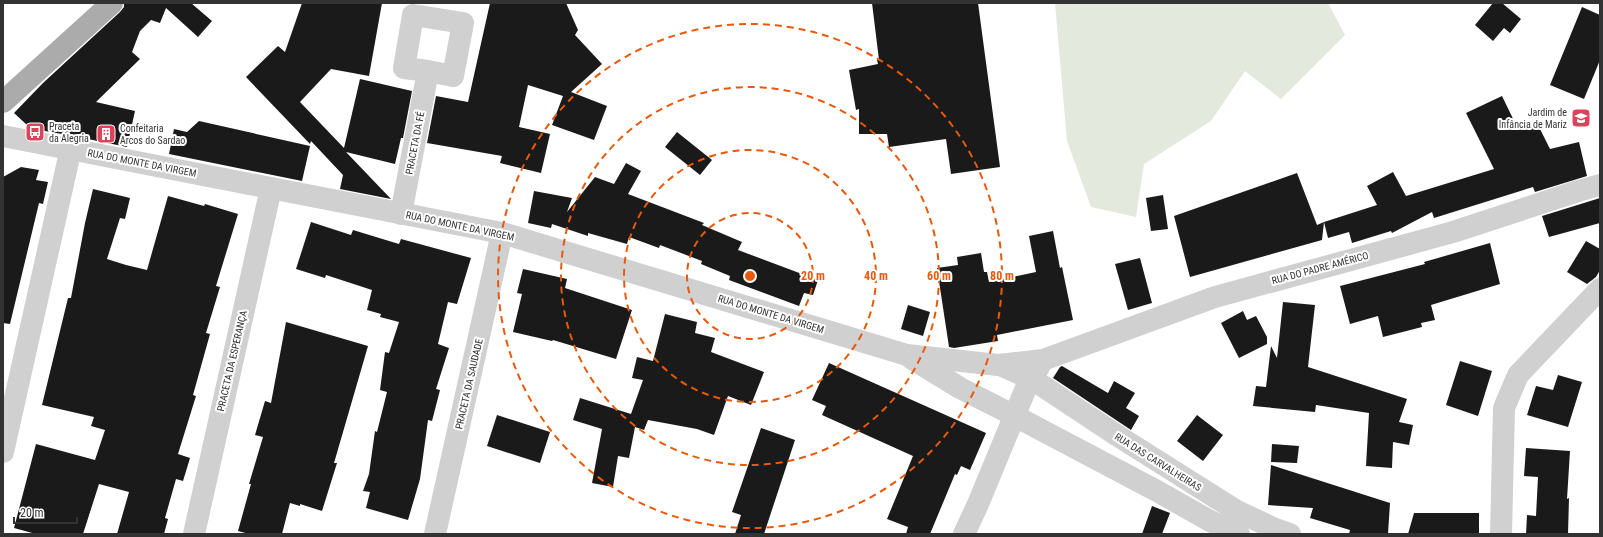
<svg xmlns="http://www.w3.org/2000/svg" width="1603" height="537" font-family="'Roboto Condensed',sans-serif">
<style>
.green{fill:#e4e9dd}
.building{fill:#1a1a1a}
.lines{fill:none;stroke-linecap:round;stroke-linejoin:round}
.minor{stroke:#d0d0d0;stroke-width:22}
.major{stroke:#ababab;stroke-width:22}
.ring{fill:none;stroke:#e8590c;stroke-width:2;stroke-dasharray:7 5}
.labels{text-anchor:middle;dominant-baseline:central;stroke-width:4;stroke-linejoin:round;paint-order:stroke}
.poi-label{font-size:10px;fill:#333;stroke:#fff;text-anchor:start}
.street-label{font-size:10px;fill:#333;stroke:#fff}
.centre{fill:#e8590c;stroke:#fff;stroke-width:2}
.ring-label{font-size:12px;text-anchor:middle;font-weight:bold;fill:#e8590c;stroke:#fff;stroke-width:4;stroke-linejoin:round;paint-order:stroke}
</style>
<rect width="100%" height="100%" fill="#fff"/>
<path class="green" d="M1055,3H1328L1345,35L1281,99L1245,71L1211,121L1144,164L1136,217L1091,207L1067,141Z"/>
<g class="building">
<path d="M124,3H191L212,21L198,37L166,8L160,23L151,20L140,31L132,52L140,59L96,102L135,111L127,147L73,136L45,131L27,125L14,113L43,83L120,12L124,7Z"/>
<path d="M302,3H382L369,76L331,69L300,102L344,148L360,79L412,91L403,138H401L395,164L346,152L391,199L340,189L343,175L311,141L310,144L246,77L278,46L285,52Z"/>
<path d="M490,3H566L578,30L575,35L602,64L571,92L607,106L594,140L552,125L563,96L528,85L519,127L550,134L541,173L500,163L502,156L427,143L436,96L468,102Z"/>
<path d="M872,3H978L1000,167L951,174L946,139L889,147L887,134H859V109L856,110L849,70L878,64L877,60H879Z"/>
<path d="M1493,3H1502L1521,19L1510,33L1504,28L1493,41L1475,25Z"/>
<path d="M1582,7L1600,15V60L1584,99L1550,85Z"/>
<path d="M1502,96L1518,129L1536,121L1550,149L1579,142L1587,176L1535,192L1533,187L1434,218L1432,212L1392,233L1391,231L1352,243L1349,232L1328,238L1324,222L1377,205L1367,186L1393,172L1406,196L1494,169L1466,113Z"/>
<path d="M199,121L310,146L302,181L169,154L174,129L187,132Z"/>
<path d="M677,132L712,160L700,175L665,147Z"/>
<path d="M626,163L641,171L628,194L704,223L702,225L742,242L738,250L818,280L813,295L804,293L799,306L729,280L730,276L701,264L702,261L660,245L659,248L629,237L627,244L588,233V236L552,224L551,228L528,223L534,191L572,198L567,212L595,177L614,184Z"/>
<path d="M21,167L39,170L36,180L48,182L43,204L39,203L10,324L3,323V177Z"/>
<path d="M1297,173L1317,225L1324,222L1322,240L1190,277L1174,216Z"/>
<path d="M93,189L130,198L125,219L120,218L107,259L126,265L147,270L168,196L204,206L205,204L238,214L216,286L220,287L206,333L210,334L193,395L196,396L178,454L190,458L183,481L176,479L165,518L168,519L164,534H117L129,492L99,484L83,534H36L14,528L36,444L95,460L105,430L91,426L94,417L42,405L68,298H71L85,223Z"/>
<path d="M1163,195L1168,229L1151,231L1146,198Z"/>
<path d="M1600,198V223L1549,237L1542,216Z"/>
<path d="M311,222L351,235L353,230L399,244L401,239L471,258L457,304L448,302L438,344L449,348L436,389L440,390L432,421L428,420L420,479L408,520L366,508L370,492L363,491L369,474L375,431L377,432L387,392L380,390L385,352L389,353L399,322L380,317L381,314L367,310L372,290L326,275L325,278L296,269Z"/>
<path d="M1053,231L1060,268L1062,267L1073,320L997,335L998,341L954,348L949,347L937,268L958,265L957,257L981,253L984,272H987L989,282L1036,272L1029,236Z"/>
<path d="M1586,241L1600,249V270L1596,277L1587,284L1567,272Z"/>
<path d="M1490,243L1500,284L1431,305L1435,320L1421,323L1422,327L1383,337L1378,316L1350,324L1340,286L1425,264L1424,262Z"/>
<path d="M1140,258L1152,303L1128,310L1115,264Z"/>
<path d="M523,269L567,279L565,288L632,310L616,359L553,340L552,341L513,332L522,294L517,293Z"/>
<path d="M1283,302L1315,305L1308,367L1407,399L1399,422L1413,425L1409,445L1393,442L1392,468L1366,466L1369,413L1316,405L1315,412L1253,406L1256,386L1266,387L1271,346L1277,358Z"/>
<path d="M908,305L930,312L923,336L901,329Z"/>
<path d="M1243,311L1247,320L1256,316L1267,337V344L1239,358L1221,323Z"/>
<path d="M665,314L697,322L695,333L715,338L711,352L764,372L751,405L728,396L714,435L697,429L648,420L644,430L635,427L629,458L618,456L613,487L592,483L602,429L573,420L580,398L631,414L643,380L632,378L637,357L653,361Z"/>
<path d="M286,322L368,346L334,463H337L322,511L300,504V506L290,503L282,534H249L238,531L251,484H249L263,437L255,435L265,401L271,403Z"/>
<path d="M1460,361L1492,371L1478,416L1446,405Z"/>
<path d="M829,363L986,433L970,470L961,466L957,475L955,474L930,534H906L908,527L887,519L913,456L822,415L826,406L812,400Z"/>
<path d="M1062,366L1108,393L1114,381L1135,393L1126,408L1139,416L1131,430L1053,378L1060,367Z"/>
<path d="M1558,375L1582,382L1568,427L1527,415L1536,386L1553,390Z"/>
<path d="M497,415L550,432L540,463L487,446Z"/>
<path d="M1197,415L1223,435L1203,461L1177,441Z"/>
<path d="M761,428L795,440L764,534H735L741,515L732,512Z"/>
<path d="M1272,444L1299,446L1297,463L1271,462Z"/>
<path d="M1526,448L1570,451L1567,499L1569,498L1568,534H1526L1527,515L1536,516L1538,477L1524,476Z"/>
<path d="M1271,465L1390,503L1388,534H1349L1350,530L1310,518L1313,508L1268,505Z"/>
<path d="M1152,506L1170,513L1162,534H1142Z"/>
<path d="M1414,513H1479V534H1408Z"/>
</g>
<g class="lines">
<g class="minor">
<path d="M3,136L502,233L907,355L998,365L1043,360L1215,297L1453,232L1578,191L1600,185"/>
<path d="M401,214L428,71L453,76L463,23L413,15L404,68L428,71"/>
<path d="M911,358L960,388L1015,416L1157,491L1210,521L1239,534"/>
<path d="M1000,365L1032,379L1118,436L1237,511L1273,528L1290,534"/>
<path d="M3,452L71,148"/>
<path d="M194,534L271,188"/>
<path d="M435,534L502,233"/>
<path d="M964,534L978,504L1026,388L1039,367"/>
<path d="M1501,534L1504,408L1518,375L1600,289"/>
</g>
<path class="major" d="M3,102L112,3"/>
</g>
<g class="ring">
<circle cx="750" cy="276" r="63"/>
<circle cx="750" cy="276" r="126"/>
<circle cx="750" cy="276" r="189"/>
<circle cx="750" cy="276" r="252"/>
</g>
<defs>
<g id="school-square" transform="scale(1)"><rect x="-9" y="-9" width="18" height="18" rx="4" fill="#dd425a" stroke="#fff"/><path d="M0-5L7-2L0 1L-7-2ZM-4 1L0 2.5L4 1V4Q0 6-4 4Z" fill="#fff"/></g>
<g id="bus-square" transform="scale(1)"><rect x="-9" y="-9" width="18" height="18" rx="4" fill="#dd425a" stroke="#fff"/><path d="M-5-6H5V4H4V6H2V4H-2V6H-4V4H-5ZM-3.5-4V0h7V-4ZM-3.5 1.2v1.5H-2V1.2ZM2 1.2v1.5H3.5V1.2Z" fill="#fff"/></g>
<g id="building-square" transform="scale(1)"><rect x="-9" y="-9" width="18" height="18" rx="4" fill="#dd425a" stroke="#fff"/><path d="M-4-6H4V6H1V3H-1V6H-4ZM-2.5-4.3h1.7v1.8h-1.7ZM.8-4.3h1.7v1.8H.8ZM-2.5-1h1.7V.8h-1.7ZM.8-1h1.7V.8H.8Z" fill="#fff"/></g>
</defs>
<g fill-rule="evenodd">
<use href="#school-square" x="1581" y="118"/>
<use href="#bus-square" x="35" y="132"/>
<use href="#building-square" x="106" y="134"/>
</g>
<g class="labels">
<g class="poi-label">
<text x="1567" y="112" text-anchor="end">Jardim de<tspan x="1567" dy="12">Infância de Mariz</tspan></text>
<text x="49" y="126">Praceta<tspan x="49" dy="12">da Alegria</tspan></text>
<text x="120" y="128">Confeitaria<tspan x="120" dy="12">Arcos do Sardao</tspan></text>
</g>
<g class="street-label">
<text transform="translate(415 143) rotate(-79)">PRACETA DA FÉ</text>
<text transform="translate(142 163) rotate(11)">RUA DO MONTE DA VIRGEM</text>
<text transform="translate(460 226) rotate(12)">RUA DO MONTE DA VIRGEM</text>
<text transform="translate(1320 268) rotate(-15)">RUA DO PADRE AMÉRICO</text>
<text transform="translate(771 314) rotate(17)">RUA DO MONTE DA VIRGEM</text>
<text transform="translate(232 361) rotate(-77)">PRACETA DA ESPERANÇA</text>
<text transform="translate(469 384) rotate(-77)">PRACETA DA SAUDADE</text>
<text transform="translate(1158 462) rotate(32)">RUA DAS CARVALHEIRAS</text>
</g>
</g>
<circle cx="750" cy="276" r="6" class="centre"/>
<g class="ring-label">
<text x="813" y="280">20 m</text>
<text x="876" y="280">40 m</text>
<text x="939" y="280">60 m</text>
<text x="1002" y="280">80 m</text>
</g>
<rect width="1603" height="537" fill="none" stroke="#333333" stroke-width="8"/>
<path d="M14 517v6h63v-6" fill="none" stroke="#333333" stroke-width="2"/>
<text x="20" y="517" font-size="12" fill="#333333" stroke="#ffffff" stroke-width="3" paint-order="stroke">20 m</text>
</svg>
